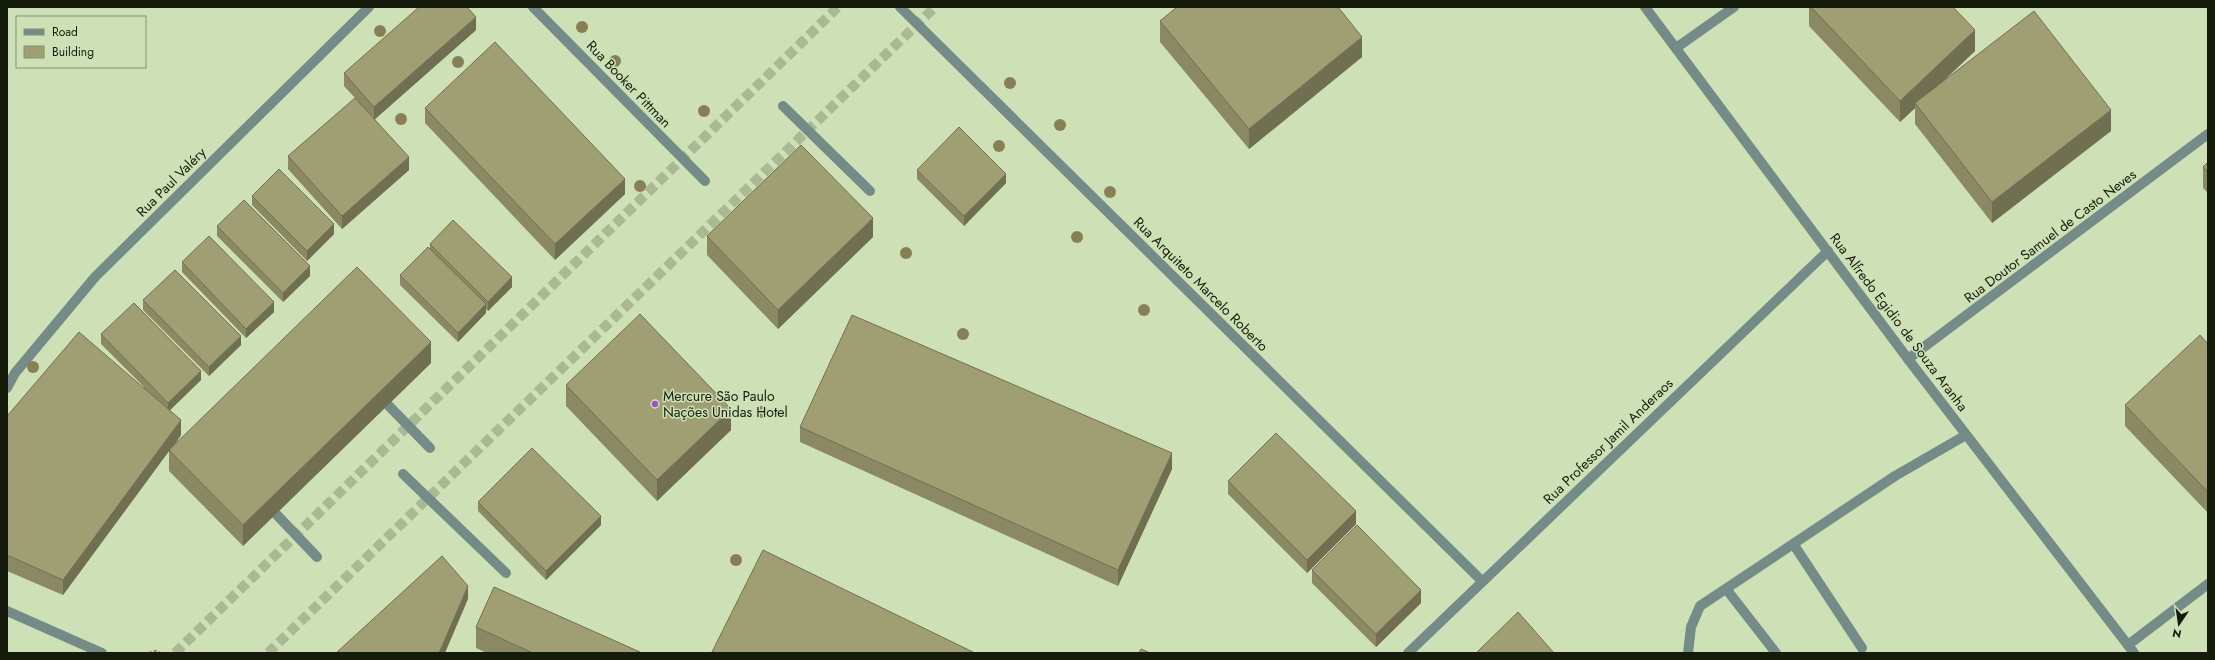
<svg xmlns="http://www.w3.org/2000/svg" width="2215" height="660" font-family="Jost,sans-serif">
<style>
.lines{fill:none;stroke-linecap:round;stroke-linejoin:round}
.major-tunnel{stroke:#a9b994;stroke-width:10;stroke-dasharray:10 5;stroke-linecap:butt}
.path{stroke:#7d8a6b;stroke-width:2.5;stroke-dasharray:3 2;stroke-linecap:butt}
.minor{stroke:#748b88;stroke-width:10}
.tree{fill:#878057}
.wall{fill:#8a8964}
.shaded-wall{fill:#706f51}
.building{fill:#a09f74;stroke:#706f51}
.poi-dot{fill:#9857cc;stroke:#cee1b6;stroke-width:1.5}
.labels{text-anchor:middle;dominant-baseline:central;stroke-width:3;stroke-linejoin:round;paint-order:stroke}
.street-label{font-size:14px;fill:#141b0b;stroke:#cee1b6}
.poi-label{font-size:14px;fill:#141b0b;stroke:#cee1b6;text-anchor:start}
</style>
<rect width="100%" height="100%" fill="#cee1b6"/>
<g class="lines">
<g class="major-tunnel">
<path d="M175,653L838,7"/>
<path d="M268,653L935,7"/>
</g>
<path class="path" d="M149,653L156,651L160,653"/>
<g class="minor">
<path d="M533,7L705,181"/>
<path d="M900,7L1482,581"/>
<path d="M1645,7L1908,359L2134,653"/>
<path d="M1676,48L1734,7"/>
<path d="M783,106L870,191"/>
<path d="M1908,359L2208,134"/>
<path d="M7,388L15,373L95,277L369,7"/>
<path d="M388,405L430,448"/>
<path d="M403,474L506,573"/>
<path d="M276,514L317,557"/>
<path d="M1794,545L1862,648"/>
<path d="M1727,590L1776,653"/>
<path d="M7,611L102,653"/>
<path d="M2128,645L2208,584"/>
<path d="M1408,653L1828,251"/>
<path d="M1688,653L1691,627L1700,606L1895,476L1966,435"/>
</g>
</g>
<g class="tree">
<circle cx="582" cy="27" r="6"/>
<circle cx="380" cy="31" r="6"/>
<circle cx="615" cy="61" r="6"/>
<circle cx="458" cy="62" r="6"/>
<circle cx="1010" cy="83" r="6"/>
<circle cx="704" cy="111" r="6"/>
<circle cx="401" cy="119" r="6"/>
<circle cx="1060" cy="125" r="6"/>
<circle cx="999" cy="146" r="6"/>
<circle cx="640" cy="186" r="6"/>
<circle cx="1110" cy="192" r="6"/>
<circle cx="1077" cy="237" r="6"/>
<circle cx="906" cy="253" r="6"/>
<circle cx="1144" cy="310" r="6"/>
<circle cx="963" cy="334" r="6"/>
<circle cx="33" cy="367" r="6"/>
<circle cx="762" cy="412" r="6"/>
<circle cx="736" cy="560" r="6"/>
</g>
<g class="wall">
<path d="M1809,7H1953L1975,51L1943,81L2111,131L1992,223L1915,124V108L1900,122L1809,26Z"/>
<path d="M1160,21L1362,57L1249,149L1160,42Z"/>
<path d="M476,30L375,119L409,170L342,229L288,169V156L355,98L344,86V73Z"/>
<path d="M425,108L625,194L555,260L425,123Z"/>
<path d="M2208,162V193L2203,188V167Z"/>
<path d="M917,170L1006,183L964,226L917,179Z"/>
<path d="M252,196L334,234L307,261L252,205Z"/>
<path d="M217,226L310,276L283,302L217,236Z"/>
<path d="M707,236L873,237L778,329L707,255Z"/>
<path d="M430,244L512,287L488,311L486,309V313L458,342L400,285V275L430,249Z"/>
<path d="M182,262L274,312L246,338L182,272Z"/>
<path d="M143,300L241,345L209,376L143,310Z"/>
<path d="M101,334L201,380L170,410L181,435L173,447L431,363L243,546L169,471V451L63,595L7,571V417L144,387L101,344Z"/>
<path d="M2208,344V513L2125,426V405Z"/>
<path d="M566,385L731,430L657,501L566,406Z"/>
<path d="M800,427L1172,469L1118,586L800,442Z"/>
<path d="M1228,481L1356,524L1307,573L1228,494Z"/>
<path d="M478,502L601,525L546,580L478,511Z"/>
<path d="M1312,570L1421,603L1376,647L1312,583Z"/>
<path d="M476,627L640,653H487L476,648Z"/>
</g>
<g class="shaded-wall">
<path d="M476,17V30L374,120V107Z"/>
<path d="M1975,30V51L1917,106L1915,103V108L1900,122V101Z"/>
<path d="M1362,37V57L1249,149V129Z"/>
<path d="M2111,110V131L1992,223V202Z"/>
<path d="M409,157V170L342,229V216Z"/>
<path d="M1006,174V183L964,226V216Z"/>
<path d="M625,179V194L555,260V244Z"/>
<path d="M873,218V237L778,329V310Z"/>
<path d="M334,224V234L307,261V251Z"/>
<path d="M310,266V276L283,302V293Z"/>
<path d="M512,277V287L488,311V302Z"/>
<path d="M274,302V312L246,338V329Z"/>
<path d="M486,304V313L458,342V333Z"/>
<path d="M241,336V345L209,376V367Z"/>
<path d="M431,342V363L243,546V525Z"/>
<path d="M201,371V380L168,412V403Z"/>
<path d="M731,409V430L657,501V480Z"/>
<path d="M181,420V435L170,451L169,450V451L63,595V580Z"/>
<path d="M1172,453V469L1118,586V570Z"/>
<path d="M1356,511V524L1307,573V560Z"/>
<path d="M601,516V525L546,580V571Z"/>
<path d="M468,586V599L445,653H439Z"/>
<path d="M1421,590V603L1376,647V634Z"/>
</g>
<g class="building">
<path d="M419,7H467L476,17L374,107L344,73Z"/>
<path d="M1177,7H1338L1362,37L1249,129L1160,21Z"/>
<path d="M1811,7H1953L1975,30L1900,101Z"/>
<path d="M2034,11L2111,110L1992,202L1915,103Z"/>
<path d="M495,42L625,179L555,244L425,108Z"/>
<path d="M355,98L409,157L342,216L288,156Z"/>
<path d="M959,127L1006,174L964,216L917,170Z"/>
<path d="M801,145L873,218L778,310L707,236Z"/>
<path d="M2208,162V172L2203,167Z"/>
<path d="M279,169L334,224L307,251L252,196Z"/>
<path d="M244,200L310,266L283,293L217,226Z"/>
<path d="M453,220L512,277L488,302L430,244Z"/>
<path d="M209,236L274,302L246,329L182,262Z"/>
<path d="M428,247L486,304L458,333L400,275Z"/>
<path d="M357,267L431,342L243,525L169,450Z"/>
<path d="M175,270L241,336L209,367L143,300Z"/>
<path d="M134,303L201,371L168,403L101,334Z"/>
<path d="M640,314L731,409L657,480L566,385Z"/>
<path d="M852,315L1172,453L1118,570L800,427Z"/>
<path d="M79,332L181,420L63,580L7,555V417L8,415Z"/>
<path d="M2200,335L2208,344V492L2125,405Z"/>
<path d="M1276,433L1356,511L1307,560L1228,481Z"/>
<path d="M532,448L601,516L546,571L478,502Z"/>
<path d="M1357,525L1421,590L1376,634L1312,570Z"/>
<path d="M763,550L975,653H714L712,652Z"/>
<path d="M442,556L468,586L439,653H336Z"/>
<path d="M494,587L640,652V653H533L476,627Z"/>
<path d="M1518,612L1554,653H1476Z"/>
<path d="M1141,649L1150,653H1139Z"/>
</g>
<circle class="poi-dot" cx="655" cy="404" r="4"/>
<g class="labels">
<g class="street-label">
<text transform="translate(629 84) rotate(46)">Rua Booker Pittman</text>
<text transform="translate(171 182) rotate(-45)">Rua Paul Valéry</text>
<text transform="translate(2050 236) rotate(-37)">Rua Doutor Samuel de Casto Neves</text>
<text transform="translate(1201 284) rotate(45)">Rua Arquiteto Marcelo Roberto</text>
<text transform="translate(1899 322) rotate(53)">Rua Alfredo Egidio de Souza Aranha</text>
<text transform="translate(1608 441) rotate(-44)">Rua Professor Jamil Anderaos</text>
</g>
<g class="poi-label">
<text x="663" y="396">Mercure São Paulo<tspan x="663" dy="16">Nações Unidas Hotel</tspan></text>
</g>
</g>
<rect width="2215" height="660" fill="none" stroke="#141b0b" stroke-width="16"/>
<rect x="16" y="16" width="130" height="52" fill="#cee1b6" stroke="#849272"/>
<rect x="24" y="29" width="20" height="6" fill="#748b88" stroke="#849272"/>
<text x="52" y="36" font-size="12" fill="#141b0b">Road</text>
<rect x="24" y="46" width="20" height="12" fill="#a09f74" stroke="#849272"/>
<text x="52" y="56" font-size="12" fill="#141b0b">Building</text>
<g transform="translate(2179 624) rotate(193)" stroke="#cee1b6" stroke-width="3" paint-order="stroke">
<path d="M0-3L7 15L0 10L-7 15Z" fill="#141b0b"/>
<text y="-6" font-size="11" font-weight="bold" text-anchor="middle" fill="#141b0b">N</text>
</g>
</svg>
